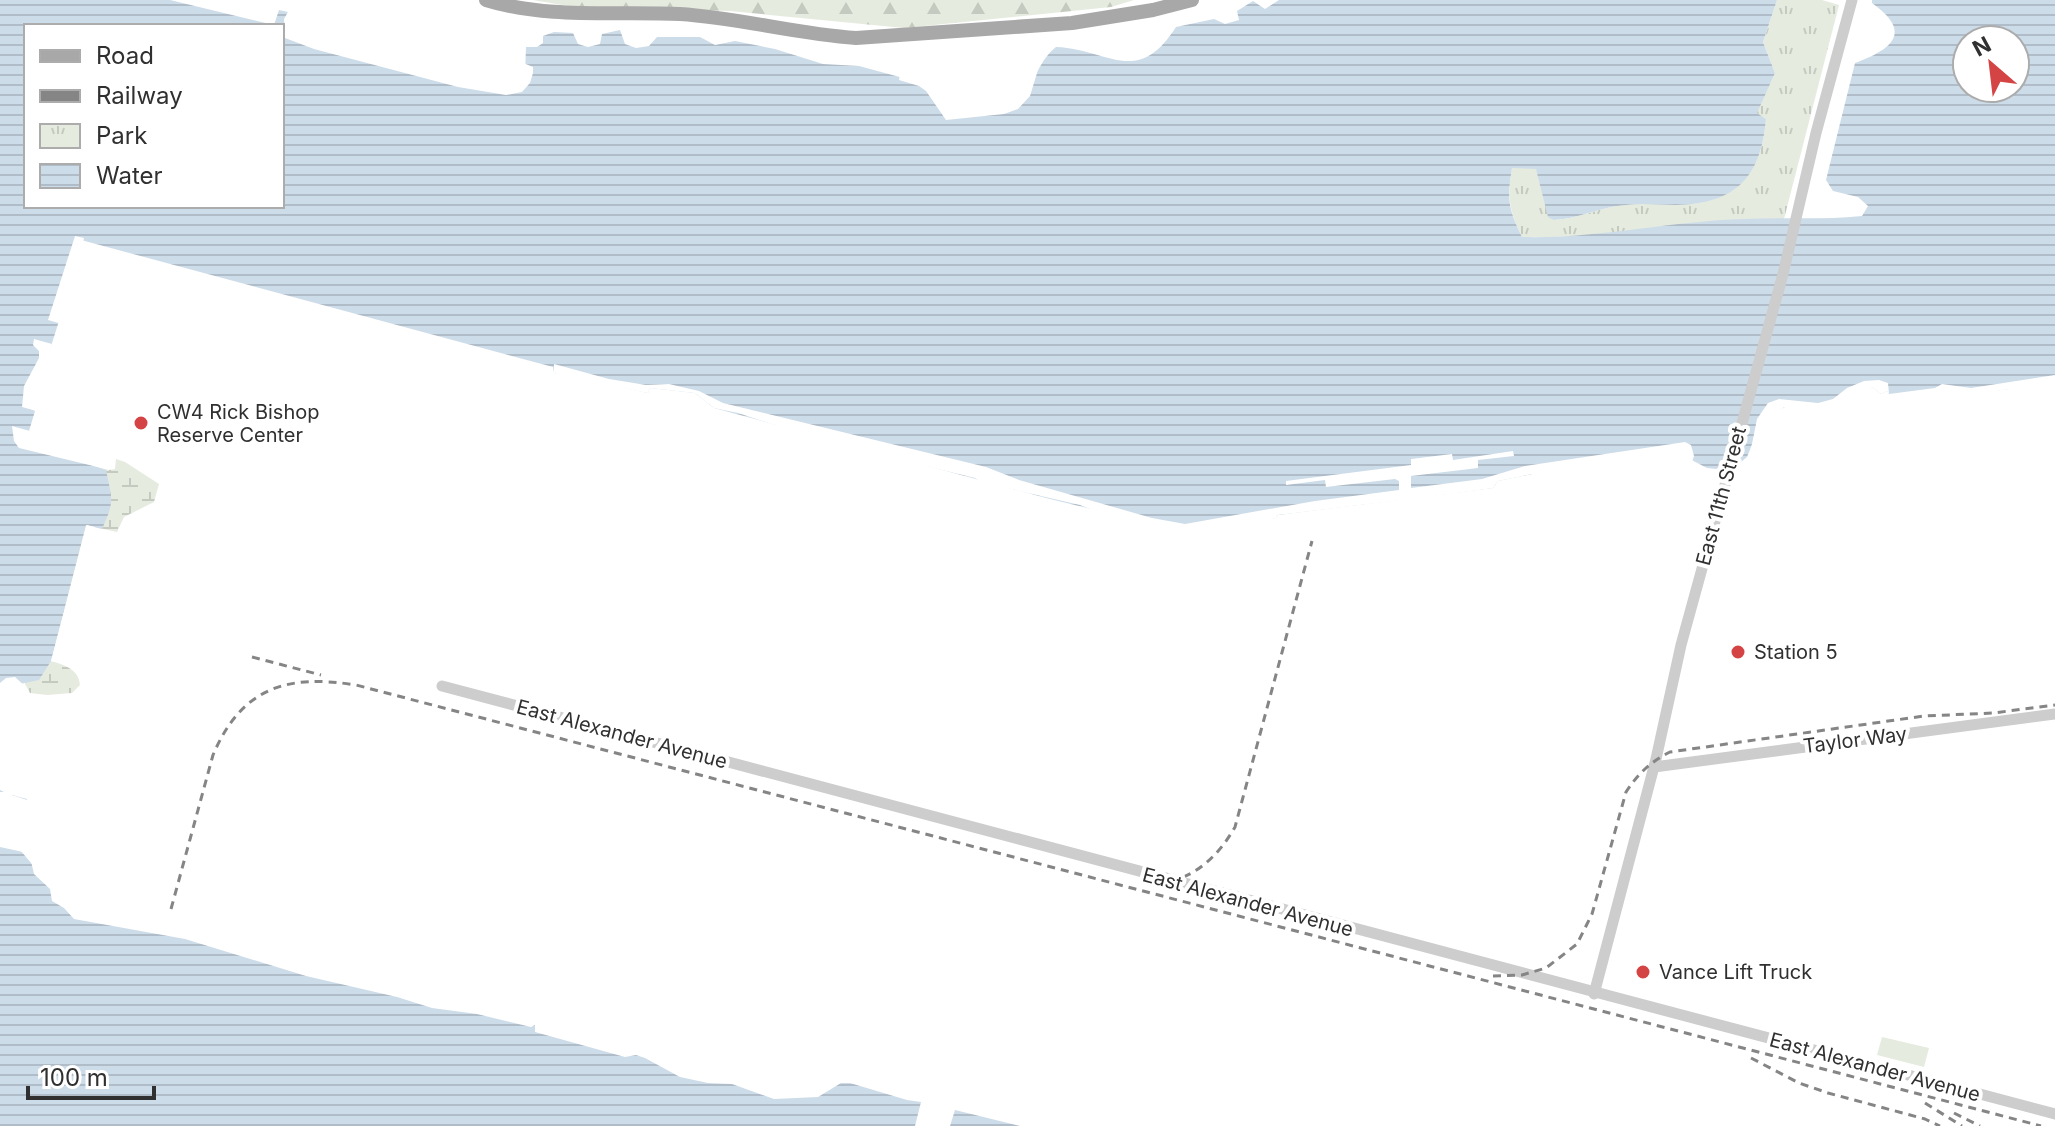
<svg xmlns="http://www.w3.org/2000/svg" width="2055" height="1126" font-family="Inter,sans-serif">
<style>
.grass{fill:#e5ebdf}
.forest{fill:url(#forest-firs)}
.wetland{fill:url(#wetland-marsh)}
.park{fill:url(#park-tufts)}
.water{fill:url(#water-rules);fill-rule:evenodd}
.pier{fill:#fff}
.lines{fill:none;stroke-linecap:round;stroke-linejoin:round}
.minor{stroke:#cdcdcd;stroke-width:11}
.major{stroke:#a8a8a8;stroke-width:14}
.rail{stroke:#858585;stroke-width:3;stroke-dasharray:8 6;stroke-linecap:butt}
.poi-dot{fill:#d44444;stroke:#fff;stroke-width:3}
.labels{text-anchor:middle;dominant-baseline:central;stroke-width:8;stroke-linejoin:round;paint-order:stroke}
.poi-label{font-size:20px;fill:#303030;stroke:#fff;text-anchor:start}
.street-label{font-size:20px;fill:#303030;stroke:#fff}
</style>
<defs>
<pattern id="forest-firs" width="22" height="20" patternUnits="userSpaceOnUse" patternTransform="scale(2)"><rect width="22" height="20" fill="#e5ebdf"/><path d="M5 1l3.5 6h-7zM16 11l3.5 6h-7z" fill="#c5cac0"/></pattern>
<pattern id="wetland-marsh" width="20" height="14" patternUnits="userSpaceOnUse" patternTransform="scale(2)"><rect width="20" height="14" fill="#e5ebdf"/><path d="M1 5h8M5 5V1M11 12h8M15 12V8" fill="none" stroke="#c5cac0"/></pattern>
<pattern id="park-tufts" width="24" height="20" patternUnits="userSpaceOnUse" patternTransform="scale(2)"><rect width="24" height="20" fill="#e5ebdf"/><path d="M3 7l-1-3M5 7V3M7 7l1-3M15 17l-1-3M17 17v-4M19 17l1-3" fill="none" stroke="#c5cac0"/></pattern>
<pattern id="water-rules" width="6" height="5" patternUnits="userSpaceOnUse" patternTransform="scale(2)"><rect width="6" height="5" fill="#cddce9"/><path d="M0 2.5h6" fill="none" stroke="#b0bdc8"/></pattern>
</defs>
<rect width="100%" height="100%" fill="#fff"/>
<path class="grass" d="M1882,1037L1929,1048L1924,1067L1877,1055Z"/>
<path class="forest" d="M533,0H1134L1111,7L904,28L730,11L568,6Z"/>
<path class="wetland" d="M19,448L109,470L115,469L116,459L125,462L159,484L154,502L124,517L117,532L86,525L51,661C64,665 79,669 80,685L72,693L47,695L30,693L25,684Z"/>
<path class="park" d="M1777,0H1822L1839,5L1784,219C1696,218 1610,239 1522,237C1509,210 1507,198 1512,168H1536L1554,220C1579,219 1602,206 1626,205C1643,203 1659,205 1675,205C1735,204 1761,177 1766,119L1756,113L1775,73L1763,42Z"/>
<g class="water">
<path d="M0,0H170L274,25L279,10L288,12L286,19L294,31L460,76L511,82L525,74L526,47H537L543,43V36L554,32L573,33L578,44L588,47L600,44L602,34L620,30L625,44L636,48L649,46L657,37H700L715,45L735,41L775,49L823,64L859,66L922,83L957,116C973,114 998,114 1012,107C1033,95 1035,63 1056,47C1109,49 1137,88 1176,27L1214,19L1225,24L1239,20L1237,11L1253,1L1265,9L1279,0H1777L1763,42L1775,73L1757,113L1766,119C1761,177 1736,204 1676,205C1659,205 1643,203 1626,205C1602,206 1579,219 1554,220L1548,217L1536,169L1512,168C1507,200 1508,208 1522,237C1597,239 1670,221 1744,219C1784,217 1823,220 1862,216L1868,206L1858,197L1833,191L1826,180L1855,63C1893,49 1913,32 1872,3V0H2055V384L1947,396L1935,388L1889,394L1887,391L1881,394L1872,387L1829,407L1787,406L1767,416L1759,427L1747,457L1741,462L1717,469L1707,468L1680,454L1537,473L1498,481L1493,488L1278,515L1276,518L1165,527L1046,498L714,408L695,393L650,388L648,393L554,373L553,367L81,240L59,321L31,409L35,411L29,431L35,437L32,444L106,470C112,499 115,501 102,529L86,525L51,661L39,680L6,687L0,718ZM26,26H282V206H26ZM1967,40H2015V88H1967Z"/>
<path d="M0,783L12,795L27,799L15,844L54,890L87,905L220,932L683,1066L811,1090L839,1073L1066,1126H0Z"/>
</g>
<g class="pier">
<path d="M288,12L293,25L307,32L407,56L471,76L508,80L517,77L521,72V62L533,67V73L530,83L522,92L506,95L458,87L314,49L285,38L284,19Z"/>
<path d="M1037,62V73L1030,96L1018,109L1004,114L946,120L926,91L919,86L899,80L900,74L924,79L939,92L949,108L957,112L1008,104L1020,96Z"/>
<path d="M75,236L84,238L62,324L48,320Z"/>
<path d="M34,339L52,344L33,410L22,407L24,386L39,358V351L33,345Z"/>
<path d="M554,364L609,379L646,385L669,384L699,391L723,403L986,467L1019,480L1152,518L1185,524L1315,501L1399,490V481L1395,479L1326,487L1325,480L1286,485V481L1411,465V459L1452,454L1453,460L1513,451L1514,456L1478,460V468L1411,476V488L1482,479L1525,466L1685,442L1691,445L1694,456L1692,462L1684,457L1560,475L1538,477L1532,474L1498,481L1493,488L1412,499V502L1402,503L1401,500L1278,515L1276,518L1174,537L1154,527L1118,520L1080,505L981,482L975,478L828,442L738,413L714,408L695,393L650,388L648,393L575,379L554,373Z"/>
<path d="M2055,375V388L2020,392L2010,389L1943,398L1935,393V388L1942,384L1971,388Z"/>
<path d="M1879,380L1888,383L1889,394L1887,391L1881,394L1872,387L1854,399L1831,409L1813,412L1784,407L1763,424L1749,459L1757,419L1768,403L1779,399L1818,403L1833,399L1847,388L1864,381Z"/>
<path d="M12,426L37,433L39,437L37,442L70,449L110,470L19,448L14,441Z"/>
<path d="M87,525L95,527L94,531L89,530L55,662L51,661Z"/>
<path d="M15,677L27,688L9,690L4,719L0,722V683L6,678Z"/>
<path d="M0,779L9,787L12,795L30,801L19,842L34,858L41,871L57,886L89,902L216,927L396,981L510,1010L589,1025L671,1050L685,1063L717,1070L742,1069L810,1086L838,1071L858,1072L926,1086L1070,1126H1020L955,1110L950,1126H915L921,1102L907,1100L850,1083H841L818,1097L774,1099L732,1084L708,1083L680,1077L645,1058L636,1055L625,1057L535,1032V1025L531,1027L477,1014L432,1008L397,997L306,976L185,939L74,919L64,908L52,901L50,889L34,874L31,861L23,852L0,847V792H4L0,790Z"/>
</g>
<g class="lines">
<g class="minor">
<path d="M442,686L2055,1114"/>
<path d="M1654,767L2055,714"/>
<path d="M1594,994L1656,759L1681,645L1783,274L1816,133L1852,0"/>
</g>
<path class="major" d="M486,0C547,19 617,11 680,14C740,18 797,34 856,38L1072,23L1153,10L1192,0"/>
<g class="rail">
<path d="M252,657L321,675"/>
<path d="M1142,882C1184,888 1215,862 1235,827L1312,541"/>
<path d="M171,909L213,755C242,687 287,674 356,685L2041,1126"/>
<path d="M1493,976L1522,975L1546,968L1577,944L1592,914L1626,792C1638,774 1650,762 1670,752L1924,716L1993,713L2055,705"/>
<path d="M1751,1058L1799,1083L1828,1093L1925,1119L1940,1126"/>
<path d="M1925,1103L1962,1126"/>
<path d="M1954,1113L1980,1126"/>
</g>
</g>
<g class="poi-dot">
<circle cx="141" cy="423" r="8"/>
<circle cx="1738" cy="652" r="8"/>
<circle cx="1643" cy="972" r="8"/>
</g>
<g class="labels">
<g class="poi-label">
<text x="157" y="412">CW4 Rick Bishop<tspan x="157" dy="23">Reserve Center</tspan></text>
<text x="1754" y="652">Station 5</text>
<text x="1659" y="972">Vance Lift Truck</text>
</g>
<g class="street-label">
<text transform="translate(1721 496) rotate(-75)">East 11th Street</text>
<text transform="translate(622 734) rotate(15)">East Alexander Avenue</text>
<text transform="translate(1855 740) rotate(-7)">Taylor Way</text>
<text transform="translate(1248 902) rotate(15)">East Alexander Avenue</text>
<text transform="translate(1875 1067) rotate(15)">East Alexander Avenue</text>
</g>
</g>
<rect x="24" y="24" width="260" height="184" fill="#ffffff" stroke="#acacac" stroke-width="2"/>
<rect x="40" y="50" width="40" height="12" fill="#a8a8a8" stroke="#acacac" stroke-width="2"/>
<text x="96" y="64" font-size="24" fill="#303030">Road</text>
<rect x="40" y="90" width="40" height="12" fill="#858585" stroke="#acacac" stroke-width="2"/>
<text x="96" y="104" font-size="24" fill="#303030">Railway</text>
<rect x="40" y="124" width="40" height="24" fill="url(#park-tufts)" stroke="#acacac" stroke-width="2"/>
<text x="96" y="144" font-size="24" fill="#303030">Park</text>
<rect x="40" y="164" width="40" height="24" fill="url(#water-rules)" stroke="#acacac" stroke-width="2"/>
<text x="96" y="184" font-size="24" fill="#303030">Water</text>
<g transform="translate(1991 64) rotate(332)"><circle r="38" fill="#ffffff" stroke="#acacac" stroke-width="2"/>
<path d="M0-6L14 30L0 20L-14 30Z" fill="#d44444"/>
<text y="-12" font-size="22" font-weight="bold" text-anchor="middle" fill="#303030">N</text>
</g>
<path d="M28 1086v12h126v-12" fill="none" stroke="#303030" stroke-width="4"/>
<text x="40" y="1086" font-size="24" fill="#303030" stroke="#ffffff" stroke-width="6" paint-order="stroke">100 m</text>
</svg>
